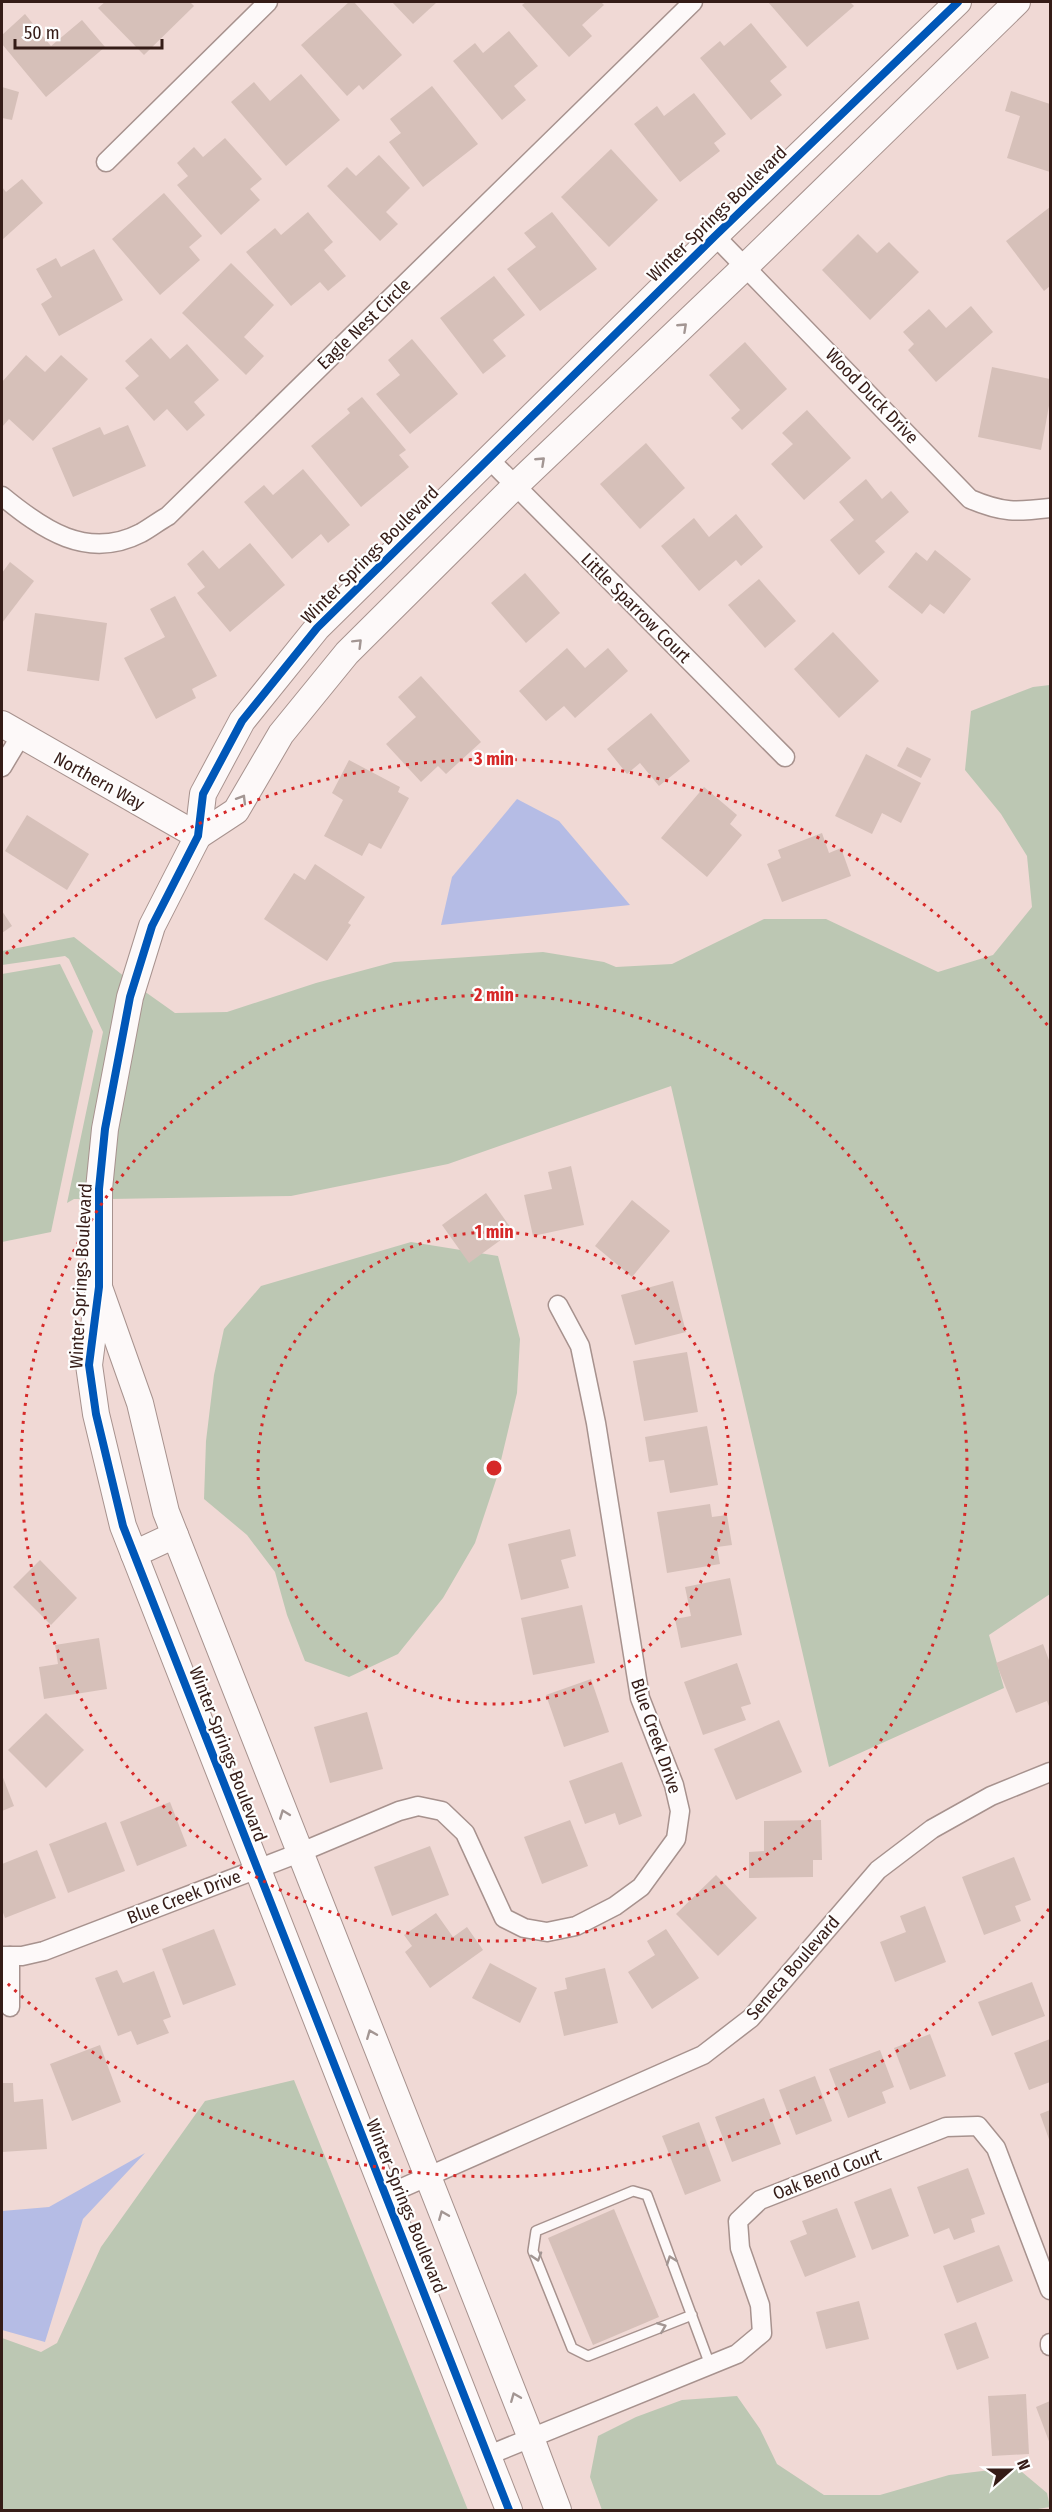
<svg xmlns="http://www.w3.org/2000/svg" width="1052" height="2512" font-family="'Fira Sans Condensed',sans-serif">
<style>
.green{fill:#bcc7b3}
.water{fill:#b5bce5}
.building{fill:#d6c0b9}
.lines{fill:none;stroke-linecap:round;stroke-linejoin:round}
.lane-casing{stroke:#a7928e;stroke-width:12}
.street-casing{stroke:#a7928e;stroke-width:21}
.secondary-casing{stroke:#a7928e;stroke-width:28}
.lane{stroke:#fdf9f9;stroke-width:9}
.street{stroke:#fdf9f9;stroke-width:18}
.secondary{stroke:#fdf9f9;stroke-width:26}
.cycleway-casing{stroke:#fefefe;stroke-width:11}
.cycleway{stroke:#0057b8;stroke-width:8}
.oneway{stroke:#a39693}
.ring{fill:none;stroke:#d62828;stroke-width:3;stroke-dasharray:3 6}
.labels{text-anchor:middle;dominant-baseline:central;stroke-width:4.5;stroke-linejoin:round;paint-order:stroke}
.street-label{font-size:18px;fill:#351c17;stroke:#fefefe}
.centre{fill:#d62828;stroke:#fefefe;stroke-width:3}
.ring-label{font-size:18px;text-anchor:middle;font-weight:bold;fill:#d62828;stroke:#fefefe;stroke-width:4.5;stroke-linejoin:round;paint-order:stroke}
</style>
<rect width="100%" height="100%" fill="#f0d9d5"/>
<g class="green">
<path d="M1050,685V1594L989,1635L1004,1688L829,1767L671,1086L448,1164L291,1196L110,1199L116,1129L144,991L175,1013L227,1012L316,983L394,962L543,952L604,962L616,967L672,964L764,919H826L938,972L993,955L1032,907L1027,856L1001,814L965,770L971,711L1033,687Z"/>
<path d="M74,937L125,977L88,1199H74L67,1203L103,1032L69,959L65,956L2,965V951Z"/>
<path d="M60,964L93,1031L51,1232L2,1242V974Z"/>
<path d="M411,1242L498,1256L520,1339L517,1393L497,1477L475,1543L443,1598L398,1654L349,1677L305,1661L287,1615L275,1572L247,1535L204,1499L206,1441L214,1375L224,1329L261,1286Z"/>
<path d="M294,2080L468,2510H2V2338L41,2352L57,2343L101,2247L205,2101Z"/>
<path d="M737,2396L760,2429L777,2464L824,2495H880L949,2475L1016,2467L1047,2493L1050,2507L1032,2510H602L590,2477L598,2436L636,2417L682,2400Z"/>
</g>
<g class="water">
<path d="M517,799L559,821L630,905L441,925L452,877Z"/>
<path d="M145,2153L83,2219L45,2342L2,2330V2211L49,2207Z"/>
</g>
<g class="building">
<path d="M105,2H190L194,6L144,55L98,8Z"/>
<path d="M349,2H354L402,55L363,90L359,85L347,96L301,45Z"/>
<path d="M392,2H437L413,24Z"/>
<path d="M526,2H601L604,5L582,25L592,36L569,57L522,5Z"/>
<path d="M768,2H850L854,6L807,47Z"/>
<path d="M25,14L51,46L82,20L105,47L46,97L2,44V35Z"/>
<path d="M751,23L787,67L770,81L782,95L751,120L700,58L720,41L724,46Z"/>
<path d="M509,31L538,66L514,86L526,100L502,120L453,61L475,43L483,53Z"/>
<path d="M301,74L340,120L286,166L231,102L254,82L270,101Z"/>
<path d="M432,86L478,144L423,187L389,142L401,133L390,119Z"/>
<path d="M2,87L19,92L12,120L2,118Z"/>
<path d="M1011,91L1050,104V172L1007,158L1020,116L1005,111Z"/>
<path d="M694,93L726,134L714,143L720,151L680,182L634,124L657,106L664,116Z"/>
<path d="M225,138L262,179L250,189L260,200L221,235L177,185L188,176L177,163L194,147L203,157Z"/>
<path d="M611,149L658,200L609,247L561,197Z"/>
<path d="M379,155L410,188L386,212L398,224L380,241L327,186L347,167L356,176Z"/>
<path d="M22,179L43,203L2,240V187L6,192Z"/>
<path d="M164,193L202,236L189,247L200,260L160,295L112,239Z"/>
<path d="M1050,207V286L1044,291L1006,241Z"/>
<path d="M308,212L333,242L324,250L346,276L328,291L320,282L291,306L246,252L275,228L281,235Z"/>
<path d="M552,212L597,269L540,311L507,269L536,247L524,233Z"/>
<path d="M858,234L877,253L889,242L919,272L870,320L822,270Z"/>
<path d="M94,249L123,300L59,336L41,304L52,297L36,269L56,258L61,267Z"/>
<path d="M231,263L274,305L244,337L264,356L246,375L182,313Z"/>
<path d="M494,276L525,315L493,340L506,356L483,374L440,318Z"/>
<path d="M971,306L993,332L936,382L908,350L914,344L903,332L929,309L946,328Z"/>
<path d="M151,338L170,359L187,344L219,380L194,402L205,415L187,431L167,409L154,421L125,388L139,376L125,361Z"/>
<path d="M412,339L458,394L410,434L376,394L400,375L388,360Z"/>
<path d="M745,342L787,389L742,430L731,418L740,410L709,375Z"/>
<path d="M26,355L45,372L61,355L88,379L33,441L9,419L2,427V382Z"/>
<path d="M992,367L1050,379V400L1041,450L978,437Z"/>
<path d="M362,397L406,450L399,455L409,467L361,507L311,446L350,413L347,409Z"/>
<path d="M807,410L851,458L804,500L771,464L793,444L782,433Z"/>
<path d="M128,425L146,466L73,497L52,448L100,427L104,435Z"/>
<path d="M646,443L685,488L640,529L600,484Z"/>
<path d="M303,469L350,525L328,543L321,534L292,559L244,502L264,485L273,495Z"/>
<path d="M866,479L882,499L891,491L909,512L875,541L885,552L859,575L830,540L854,520L839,502Z"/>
<path d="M736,514L763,547L741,566L736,560L699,591L661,546L694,518L709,537Z"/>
<path d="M250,543L285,585L230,632L197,593L205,587L187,564L203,550L219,569Z"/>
<path d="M935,550L971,579L944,614L930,604L922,614L888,587L916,552L927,561Z"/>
<path d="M10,562L34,581L2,623V573Z"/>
<path d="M525,573L560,613L526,643L491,603Z"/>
<path d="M759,579L796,621L765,648L728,605Z"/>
<path d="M175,596L217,676L192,689L196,698L156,719L124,658L165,637L150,609Z"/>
<path d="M35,613L107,623L99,681L27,671Z"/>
<path d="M833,632L879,681L839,718L794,669Z"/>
<path d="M567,648L585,668L608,648L628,671L575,718L564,706L546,721L519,691Z"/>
<path d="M421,676L481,742L446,774L438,766L421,782L386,744L416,717L398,697Z"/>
<path d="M651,713L690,761L659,786L640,763L627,774L607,749Z"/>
<path d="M907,747L931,759L921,778L897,766Z"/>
<path d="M866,754L921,783L901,823L882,813L872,834L835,816Z"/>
<path d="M349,760L400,787L398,792L409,798L381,849L369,843L362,856L324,836L343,800L332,793Z"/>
<path d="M704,787L737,815L730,824L742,835L707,877L661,838Z"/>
<path d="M27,815L89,854L67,890L5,851Z"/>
<path d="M822,833L829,853L841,848L851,876L782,902L767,864L781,858L778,850Z"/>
<path d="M315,864L365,897L348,923L351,925L327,961L264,919L294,873L305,880Z"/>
<path d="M2,911L12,926L2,933Z"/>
<path d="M571,1166L584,1225L533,1236L524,1195L552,1189L548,1172Z"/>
<path d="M486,1193L513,1231L469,1263L442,1225Z"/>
<path d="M632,1200L670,1231L632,1277L595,1246Z"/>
<path d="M673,1281L686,1332L635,1345L621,1295Z"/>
<path d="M687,1352L698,1412L644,1421L633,1361Z"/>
<path d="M707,1426L718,1485L670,1493L664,1460L649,1462L645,1437Z"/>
<path d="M710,1504L712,1517L727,1515L732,1545L717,1547L720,1564L667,1573L657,1512Z"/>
<path d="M570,1529L576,1556L561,1560L569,1588L521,1600L508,1544Z"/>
<path d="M40,1560L77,1598L51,1625L13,1587Z"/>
<path d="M730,1578L742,1635L681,1648L675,1619L691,1616L685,1587Z"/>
<path d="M582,1605L595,1663L533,1675L521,1618Z"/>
<path d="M99,1638L107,1689L44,1699L39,1667L58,1664L55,1645Z"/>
<path d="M1043,1644L1050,1663V1709L1047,1701L1016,1713L996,1663Z"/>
<path d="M737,1663L751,1704L741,1707L746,1720L703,1735L684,1682Z"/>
<path d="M591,1679L609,1732L564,1747L546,1695Z"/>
<path d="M367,1712L383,1769L330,1783L314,1727Z"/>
<path d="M46,1713L84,1750L46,1788L8,1750Z"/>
<path d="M779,1720L802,1772L736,1800L714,1749Z"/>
<path d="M622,1762L642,1816L619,1825L615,1813L585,1824L569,1781Z"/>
<path d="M2,1775L14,1806L2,1811Z"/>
<path d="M170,1802L187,1846L137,1866L120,1822Z"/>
<path d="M570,1820L588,1866L542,1884L524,1837Z"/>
<path d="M821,1820L822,1860H813V1877L749,1878V1852L764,1851V1821Z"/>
<path d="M106,1822L125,1871L68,1893L49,1844Z"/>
<path d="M430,1846L449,1895L392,1916L374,1867Z"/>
<path d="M37,1850L56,1898L5,1918L2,1910V1864Z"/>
<path d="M1014,1857L1031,1900L1015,1906L1021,1921L984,1935L962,1877Z"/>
<path d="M716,1875L757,1918L718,1956L676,1914Z"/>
<path d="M925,1906L946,1962L895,1982L880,1942L906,1932L900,1916Z"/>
<path d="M436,1913L453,1937L467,1927L483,1950L430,1988L405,1952L412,1946L404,1935Z"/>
<path d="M214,1929L236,1985L183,2005L162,1949Z"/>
<path d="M666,1929L699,1978L652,2009L628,1972L655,1955L647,1941Z"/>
<path d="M490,1963L537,1988L520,2023L472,1998Z"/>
<path d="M605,1968L618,2023L564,2036L554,1992L567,1989L565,1978Z"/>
<path d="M117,1970L123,1983L154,1971L171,2017L163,2020L169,2033L137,2045L131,2031L118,2036L95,1978Z"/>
<path d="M1032,1982L1045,2016L992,2036L978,2002Z"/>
<path d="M930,2034L946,2076L910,2090L894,2048Z"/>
<path d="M1050,2039V2082L1029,2090L1014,2053Z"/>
<path d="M100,2045L121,2102L72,2121L50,2064Z"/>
<path d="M880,2050L894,2087L882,2092L886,2103L848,2118L829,2069Z"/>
<path d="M815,2076L832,2121L796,2135L779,2090Z"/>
<path d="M2,2083H13L14,2102L43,2099L47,2149L2,2152Z"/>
<path d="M764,2098L781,2144L732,2162L715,2117Z"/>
<path d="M1050,2110V2142L1040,2114Z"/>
<path d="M699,2122L721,2181L685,2195L662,2136Z"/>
<path d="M968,2168L985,2214L971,2219L975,2232L954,2240L949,2228L934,2234L917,2187Z"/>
<path d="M891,2188L909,2236L872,2250L854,2202Z"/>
<path d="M837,2208L856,2257L805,2277L790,2241L807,2234L802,2221Z"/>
<path d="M614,2209L659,2317L593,2345L548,2238Z"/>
<path d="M999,2245L1013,2281L957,2303L943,2266Z"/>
<path d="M859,2301L869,2339L826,2349L816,2312Z"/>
<path d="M976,2322L989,2358L957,2370L944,2334Z"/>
<path d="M1026,2394L1029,2454L992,2456L988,2396Z"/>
<path d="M1050,2401V2444L1036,2407Z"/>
</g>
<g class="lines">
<g class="lane-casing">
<path id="lane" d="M692,2315L588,2356L572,2348L533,2251L536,2231L633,2191L647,2195L710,2365"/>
</g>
<g class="street-casing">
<g id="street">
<path d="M106,162L268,2"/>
<path d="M715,236L970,499C1003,513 1016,512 1050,508"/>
<path d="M488,458L785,757"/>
<path d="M2,496C42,529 87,561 141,533C150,528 159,521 168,516L693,2"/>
<path d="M2,767L20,737"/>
<path d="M2,1956H22L44,1951L299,1853L399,1811L418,1806L442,1811L465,1833L504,1918L524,1928L547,1932L576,1926L615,1906L641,1887L676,1839L680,1811L674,1785L640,1698L596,1423L580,1346L558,1305"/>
<path d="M10,1956V2007"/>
<path d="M386,2195L703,2055L751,2018L878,1870L932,1829L991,1796L1050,1772"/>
<path d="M1050,2346V2343"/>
<path d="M489,2455L737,2354L762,2333L760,2305L740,2248L738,2221L760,2200L946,2127L978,2126L996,2148L1050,2290"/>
</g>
</g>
<g class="secondary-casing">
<g id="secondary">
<path d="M2,724L198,836"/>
<path d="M198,836L236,811L281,734L347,653L515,486L746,266L1017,2"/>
<path d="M100,1290L140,1403L166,1512L531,2438L558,2510"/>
<path d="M134,1554L175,1535"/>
<path d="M509,2510L123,1526L96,1414L89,1365L99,1287V1189L105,1129L130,997L152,926L198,836L203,794L242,721L317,628L715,236L958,2"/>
</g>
</g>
<use href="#lane" class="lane"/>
<use href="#street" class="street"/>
<use href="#secondary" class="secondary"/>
<g class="cycleway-casing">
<path id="cycleway" d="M509,2510L123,1526L96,1414L89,1365L99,1287V1189L105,1129L130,997L152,926L198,836L203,794L242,721L317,628L715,236L958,2"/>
</g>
<use href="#cycleway" class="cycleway"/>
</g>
<defs><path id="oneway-chevron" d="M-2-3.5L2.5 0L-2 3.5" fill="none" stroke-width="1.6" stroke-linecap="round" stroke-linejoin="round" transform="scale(1.5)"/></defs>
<g class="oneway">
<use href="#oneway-chevron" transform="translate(683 327) rotate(-43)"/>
<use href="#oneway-chevron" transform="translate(541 461) rotate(-43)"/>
<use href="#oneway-chevron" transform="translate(358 643) rotate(-45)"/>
<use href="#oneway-chevron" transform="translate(242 799) rotate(-59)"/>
<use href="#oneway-chevron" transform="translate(284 1814) rotate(-111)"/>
<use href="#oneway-chevron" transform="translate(371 2034) rotate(-112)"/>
<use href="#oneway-chevron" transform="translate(443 2215) rotate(-112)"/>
<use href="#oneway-chevron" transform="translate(537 2257) rotate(73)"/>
<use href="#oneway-chevron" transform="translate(671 2260) rotate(-110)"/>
<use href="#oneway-chevron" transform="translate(662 2327) rotate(-22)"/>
<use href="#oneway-chevron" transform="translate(515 2397) rotate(-112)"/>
</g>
<g class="ring">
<circle cx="494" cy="1468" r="236"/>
<circle cx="494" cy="1468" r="473"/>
<path d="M1049 1909A709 709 0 0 1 6 1982M6 954A709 709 0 0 1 1049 1027"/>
</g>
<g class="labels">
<g class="street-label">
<text transform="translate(717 214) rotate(-44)">Winter Springs Boulevard</text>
<text transform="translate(364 324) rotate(-44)">Eagle Nest Circle</text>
<text transform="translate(872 396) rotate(46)">Wood Duck Drive</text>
<text transform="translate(370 555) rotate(-45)">Winter Springs Boulevard</text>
<text transform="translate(636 608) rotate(45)">Little Sparrow Court</text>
<text transform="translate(99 781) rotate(29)">Northern Way</text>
<text transform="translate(81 1276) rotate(-87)">Winter Springs Boulevard</text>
<text transform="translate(656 1736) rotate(71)">Blue Creek Drive</text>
<text transform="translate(228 1754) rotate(69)">Winter Springs Boulevard</text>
<text transform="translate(184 1897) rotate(-21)">Blue Creek Drive</text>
<text transform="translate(793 1968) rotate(-49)">Seneca Boulevard</text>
<text transform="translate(827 2174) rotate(-21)">Oak Bend Court</text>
<text transform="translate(406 2206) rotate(68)">Winter Springs Boulevard</text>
</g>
</g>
<circle cx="494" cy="1468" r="9" class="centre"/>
<g class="ring-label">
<text x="494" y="765">3 min</text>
<text x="494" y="1001">2 min</text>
<text x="494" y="1238">1 min</text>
</g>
<rect width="1052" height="2512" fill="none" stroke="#351c17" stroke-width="6"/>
<g transform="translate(1010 2470) rotate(69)" stroke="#fefefe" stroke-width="4.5" paint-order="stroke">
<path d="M0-4.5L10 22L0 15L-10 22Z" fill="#351c17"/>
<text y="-9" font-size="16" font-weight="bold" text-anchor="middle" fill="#351c17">N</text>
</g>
<path d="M15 39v9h147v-9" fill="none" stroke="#351c17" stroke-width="3"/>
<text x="24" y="39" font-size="18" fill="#351c17" stroke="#fefefe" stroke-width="4.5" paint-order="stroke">50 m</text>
</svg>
